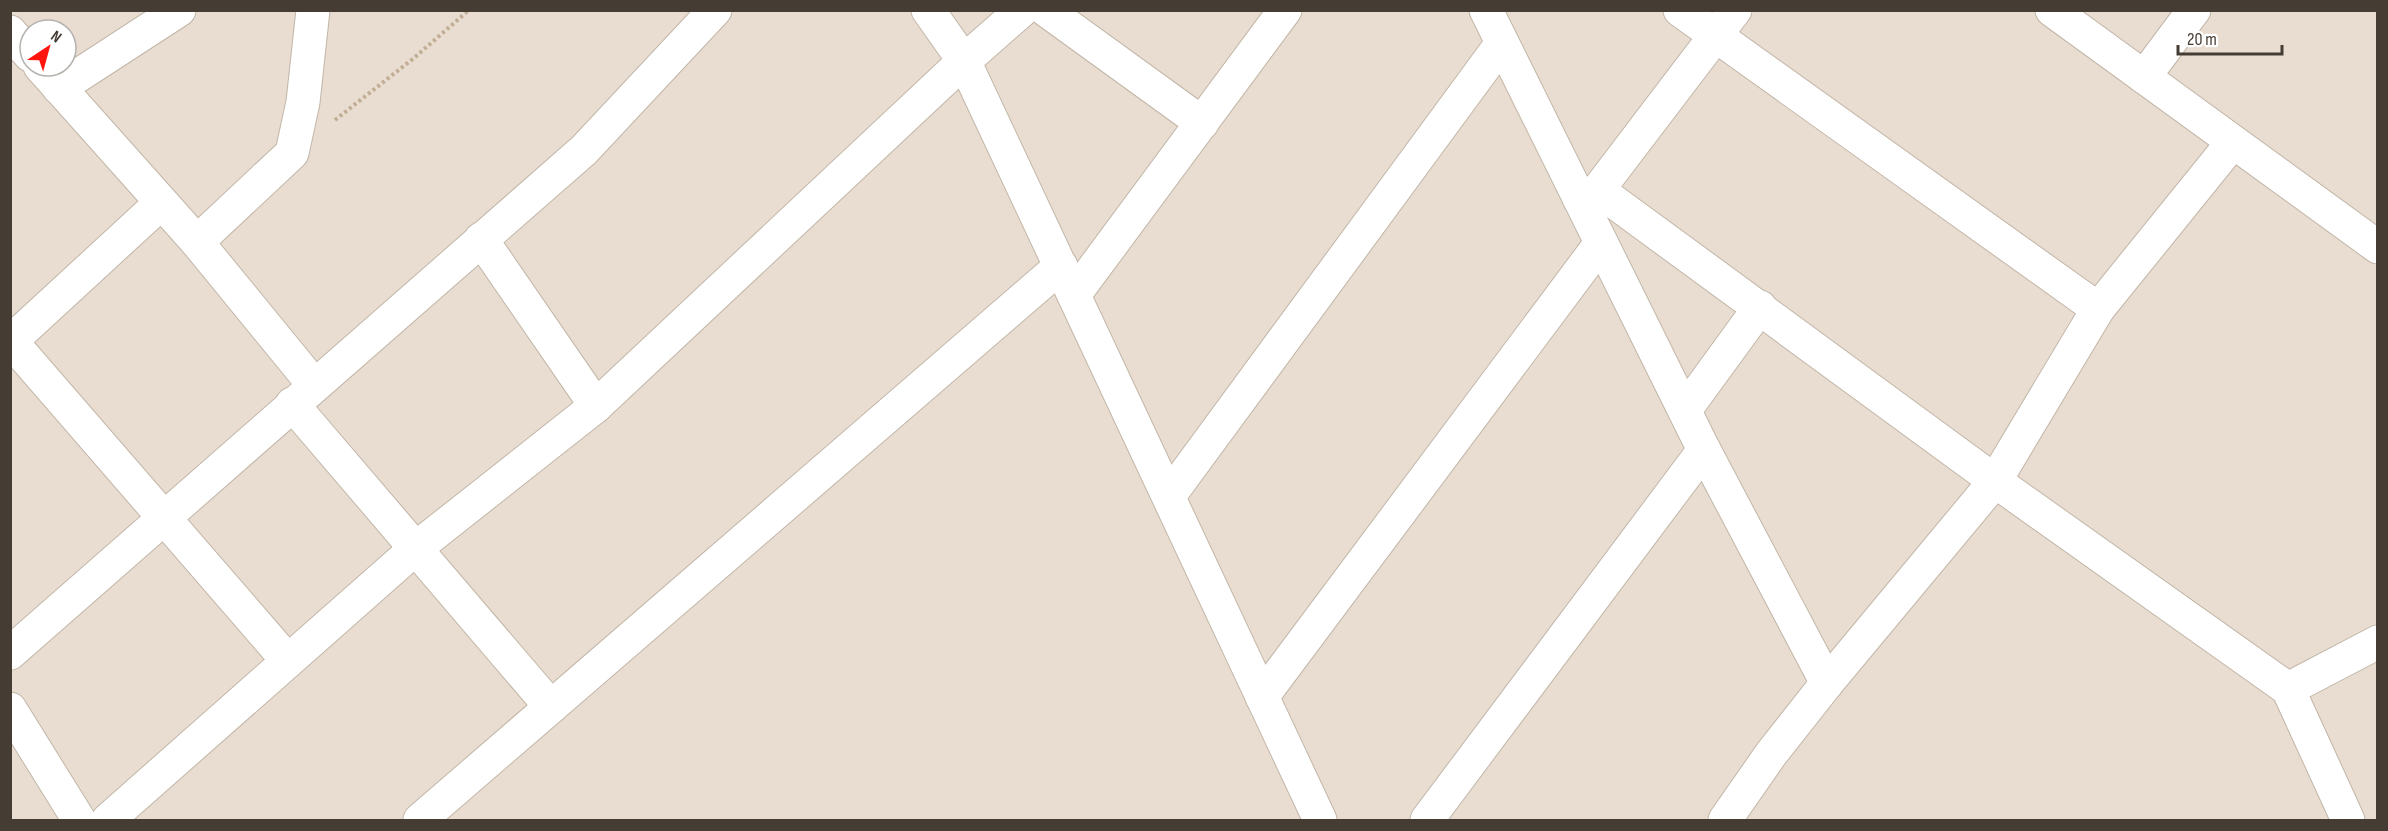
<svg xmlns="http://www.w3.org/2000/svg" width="2388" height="831" font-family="'Sofia Sans Condensed',sans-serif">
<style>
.residential{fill:#e8ddd0;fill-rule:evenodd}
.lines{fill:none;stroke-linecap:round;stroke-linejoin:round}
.minor-casing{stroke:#c2b6a8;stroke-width:35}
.path{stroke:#c2ad95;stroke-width:4;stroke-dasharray:3 3;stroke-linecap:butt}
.minor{stroke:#fff;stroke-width:33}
</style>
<rect width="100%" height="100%" fill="#f3ece3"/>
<path class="residential" d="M11,11H2377V820H11ZM30,30H66V66H30Z"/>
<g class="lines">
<g class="minor-casing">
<g id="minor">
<path d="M928,10L964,61L1320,820"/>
<path d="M1046,10L1202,123"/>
<path d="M1486,10L1704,450L1827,683"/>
<path d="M1680,10L2098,309"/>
<path d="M2052,10L2378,247"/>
<path d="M10,32L30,55"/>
<path d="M40,66L197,242L314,385"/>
<path d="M2144,77L2194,10"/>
<path d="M59,88L179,10"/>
<path d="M1598,190L1995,481L2288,689L2348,820"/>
<path d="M1579,198L1598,190L1735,10"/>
<path d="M481,239L596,406"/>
<path d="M197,242L292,153L303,102L313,10"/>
<path d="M1074,295L1285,10"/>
<path d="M10,340L288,661"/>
<path d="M11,341L161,203"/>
<path d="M292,404L551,707"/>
<path d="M1685,410L1760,307"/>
<path d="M1169,496L1502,43"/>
<path d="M10,653L584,150L715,10"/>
<path d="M2288,689L2378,642"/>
<path d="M1262,697L1601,243"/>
<path d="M10,709L79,820"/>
<path d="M108,820L415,549L596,406L964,61L1022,10"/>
<path d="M420,820L1061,266"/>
<path d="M1427,820L1704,450"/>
<path d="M1725,820L1771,754L1827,683L1995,481L2098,309L2233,142"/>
</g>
</g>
<path class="path" d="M335,120L414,58L469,10"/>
<use href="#minor" class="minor"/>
</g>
<rect width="2388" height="831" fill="none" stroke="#453c33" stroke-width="24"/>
<g transform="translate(48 48) rotate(36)"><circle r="28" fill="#ffffff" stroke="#b5b1ad" stroke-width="1.5"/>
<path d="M0-4.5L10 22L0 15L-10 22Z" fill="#ff150e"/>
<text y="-9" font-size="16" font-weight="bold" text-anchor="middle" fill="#453c33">N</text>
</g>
<path d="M2178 45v9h104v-9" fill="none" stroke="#453c33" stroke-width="3"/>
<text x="2187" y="45" font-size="18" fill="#453c33" stroke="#ffffff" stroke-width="4.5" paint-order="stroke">20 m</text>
</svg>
